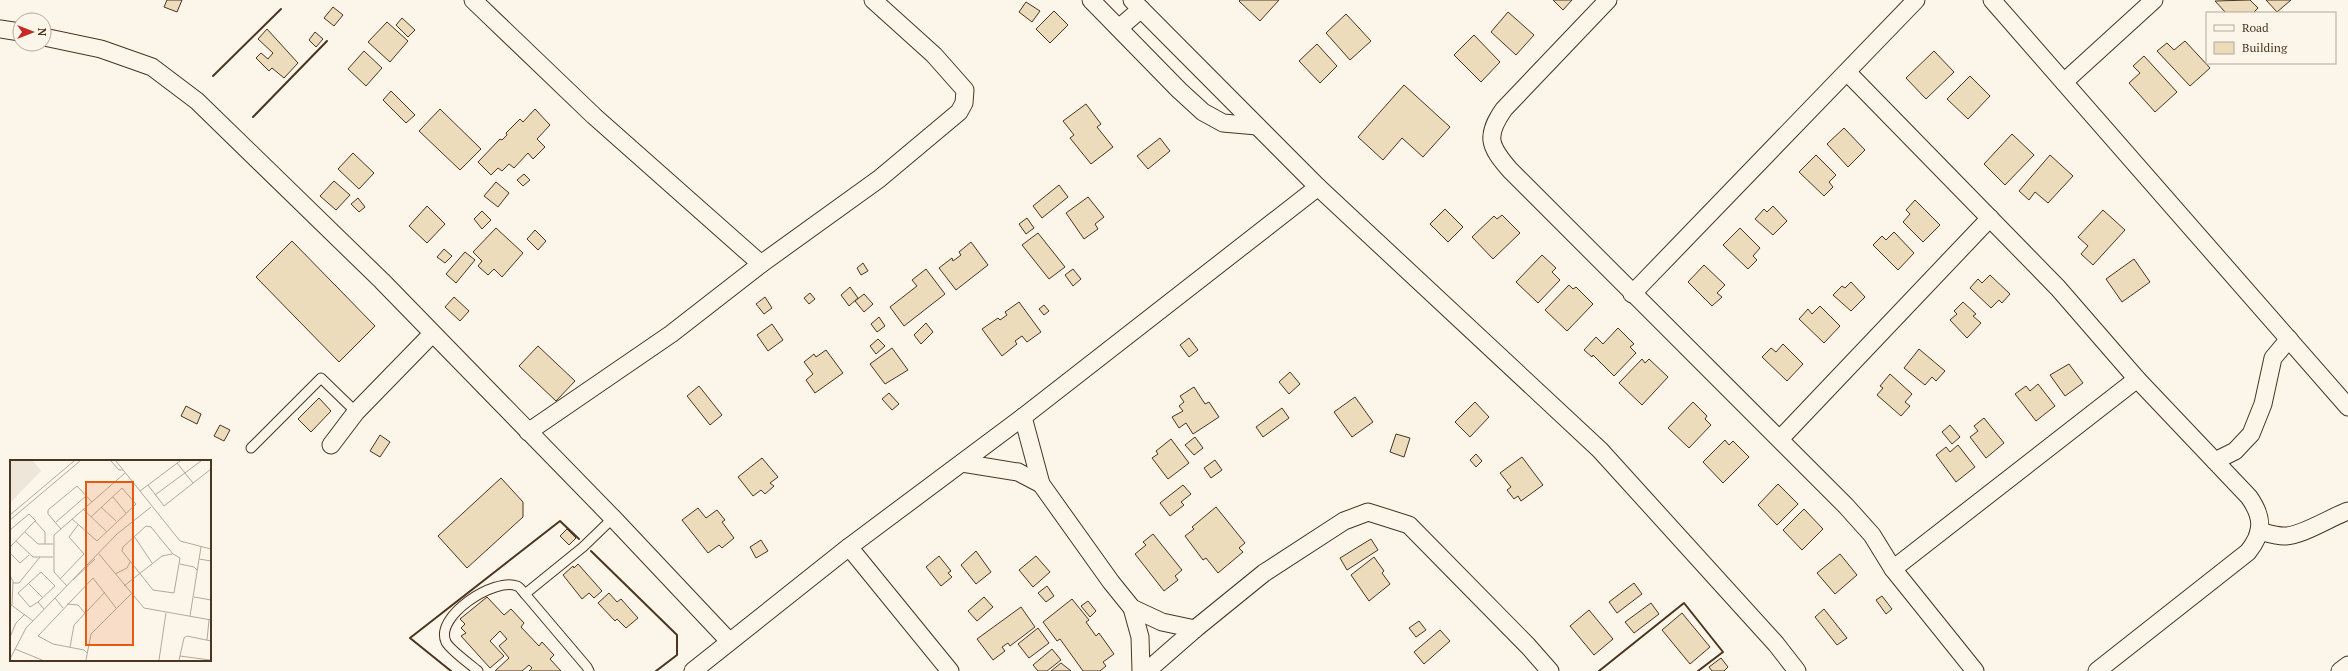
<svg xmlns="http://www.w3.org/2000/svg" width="2348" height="671" font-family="'PT Serif',serif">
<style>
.building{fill:#ecdcbc;stroke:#4a3520}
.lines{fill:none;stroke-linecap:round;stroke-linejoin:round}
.lane-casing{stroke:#4a3520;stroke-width:11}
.street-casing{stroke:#4a3520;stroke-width:19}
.lane{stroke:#fbf6e9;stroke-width:9}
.street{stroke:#fbf6e9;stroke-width:17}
.wall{stroke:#4a3520;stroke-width:2}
.inset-road{fill:none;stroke:#b4a999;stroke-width:1}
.view{fill:#e8590c;fill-opacity:0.15;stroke:#e8590c;stroke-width:2}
.inset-edge{fill:none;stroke:#4a3520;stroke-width:2}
</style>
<rect width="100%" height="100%" fill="#fbf6e9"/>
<g class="building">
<path d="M167,0H182L177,12L164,7Z"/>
<path d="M1240,0H1279L1260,21L1239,1Z"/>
<path d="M1553,0H1572L1563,10Z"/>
<path d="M2250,0L2258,8L2253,13H2226L2215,1Z"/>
<path d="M2266,0H2291L2277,12Z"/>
<path d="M1026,2L1040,11L1032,22L1019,12Z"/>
<path d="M333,7L343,15L334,26L324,18Z"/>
<path d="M1054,11L1068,25L1050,43L1036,29Z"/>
<path d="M1508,12L1534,35L1516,55L1491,32Z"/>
<path d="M1346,14L1371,41L1350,60L1326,33Z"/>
<path d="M402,18L415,30L408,37L396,25Z"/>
<path d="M387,22L408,41L390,62L368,42Z"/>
<path d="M267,29L298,63L284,78L272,68L269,71L256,58L261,53L268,59L273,53L258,39Z"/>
<path d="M315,32L323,39L316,47L309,40Z"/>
<path d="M1474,35L1500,62L1481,82L1454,55Z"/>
<path d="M2185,41L2210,68L2190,86L2157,51L2167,43L2174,50Z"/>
<path d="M1317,44L1337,66L1320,83L1299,61Z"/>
<path d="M364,51L382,68L366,86L348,69Z"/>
<path d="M1934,51L1954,72L1926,99L1906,78Z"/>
<path d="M2144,56L2177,92L2155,112L2129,83L2140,73L2133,66Z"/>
<path d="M1970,76L1990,96L1968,119L1947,99Z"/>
<path d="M1404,85L1450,127L1423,157L1402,138L1383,160L1358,137Z"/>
<path d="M391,91L415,115L406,123L383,100Z"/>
<path d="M1086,104L1101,124L1097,127L1113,147L1091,164L1070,138L1074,135L1063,121Z"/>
<path d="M440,109L481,149L460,170L419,131Z"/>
<path d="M535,109L550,125L537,139L545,147L533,159L528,153L514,168L509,164L502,171L498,168L491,175L478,162L500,139L502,140L507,135L506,133L520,119L523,122Z"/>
<path d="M1844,128L1865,150L1848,167L1827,144Z"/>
<path d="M2012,134L2034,155L2005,185L1984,164Z"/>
<path d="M1160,138L1170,151L1148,169L1137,156Z"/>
<path d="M353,153L374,173L359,189L338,169Z"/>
<path d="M1816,155L1836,175L1829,182L1833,187L1824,196L1799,172Z"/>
<path d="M2050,155L2073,176L2048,203L2035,192L2029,200L2019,191Z"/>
<path d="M524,174L530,180L523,186L517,180Z"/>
<path d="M334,181L350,195L336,210L320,196Z"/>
<path d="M496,182L509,193L498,207L484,196Z"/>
<path d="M1059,185L1068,197L1042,218L1033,206Z"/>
<path d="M1088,197L1104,217L1095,224L1098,229L1084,239L1066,213Z"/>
<path d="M358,198L365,207L359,212L351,204Z"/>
<path d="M1915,200L1940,225L1923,242L1903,222L1910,214L1906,210Z"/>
<path d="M427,206L445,224L427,243L409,226Z"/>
<path d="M1773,206L1787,221L1773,235L1755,219L1764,209L1767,212Z"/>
<path d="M1445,209L1463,227L1448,242L1430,224Z"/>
<path d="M2103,210L2125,230L2093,265L2081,254L2088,246L2078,237Z"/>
<path d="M482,211L491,220L482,229L474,219Z"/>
<path d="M1502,215L1520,233L1493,259L1472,237L1494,216L1497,219Z"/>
<path d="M1027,218L1034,228L1026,234L1019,224Z"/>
<path d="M496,228L523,253L502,277L494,269L488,275L478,266L482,261L473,252Z"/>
<path d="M1740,228L1760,248L1753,256L1757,260L1748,269L1723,245Z"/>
<path d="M535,230L546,241L538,250L527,239Z"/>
<path d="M1894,232L1914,253L1898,270L1873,245L1882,236L1886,240Z"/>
<path d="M1038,233L1065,267L1049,279L1022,245Z"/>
<path d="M292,241L375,326L339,362L256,277Z"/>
<path d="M971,242L988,265L956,290L939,268L952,258L953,261L961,255L959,252Z"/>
<path d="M444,249L452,256L445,263L437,257Z"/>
<path d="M465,252L475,260L456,283L446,274Z"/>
<path d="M1542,255L1556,268L1552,272L1560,280L1538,303L1516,282Z"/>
<path d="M2134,259L2150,282L2122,302L2106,279Z"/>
<path d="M863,263L868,271L861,275L857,268Z"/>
<path d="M1704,265L1725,285L1717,293L1722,297L1712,306L1688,282Z"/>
<path d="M926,269L945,294L904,326L890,307L917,286L912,280Z"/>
<path d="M1073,269L1081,279L1073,286L1065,275Z"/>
<path d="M1990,275L2010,294L2002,303L1999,300L1991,308L1970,288L1978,279L1982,283Z"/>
<path d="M1851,282L1865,297L1851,311L1833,295L1842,286L1845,288Z"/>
<path d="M1569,285L1573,289L1576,287L1593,304L1567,331L1545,310Z"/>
<path d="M850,287L858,298L849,306L841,295Z"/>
<path d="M810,293L815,299L809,304L804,298Z"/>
<path d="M864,294L873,304L864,312L855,301Z"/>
<path d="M454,297L469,311L460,321L445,307Z"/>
<path d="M765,297L772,308L764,314L756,304Z"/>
<path d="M1019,302L1041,332L1027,342L1022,336L1015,341L1017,344L1002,356L982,329L998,318L1000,320L1007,315L1005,312Z"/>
<path d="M1963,302L1976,314L1973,316L1981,323L1967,338L1950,320L1957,314L1954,311Z"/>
<path d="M1044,305L1049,311L1044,315L1039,309Z"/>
<path d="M1820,306L1840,326L1824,343L1799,319L1808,309L1812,314Z"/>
<path d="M879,317L885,326L877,332L871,324Z"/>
<path d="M926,323L933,332L921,344L914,335Z"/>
<path d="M772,324L783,340L768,351L757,335Z"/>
<path d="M1618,328L1634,344L1630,347L1636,353L1614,376L1593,355L1592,357L1584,350L1596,337L1603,344Z"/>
<path d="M1189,338L1198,350L1189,357L1180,345Z"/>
<path d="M878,339L885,346L876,354L870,346Z"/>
<path d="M1783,344L1803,364L1787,381L1762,357L1771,348L1776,352Z"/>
<path d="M538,346L575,381L556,401L519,366Z"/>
<path d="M892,348L908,370L885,384L870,364Z"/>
<path d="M1919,349L1945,371L1936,381L1932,377L1925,385L1904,368Z"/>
<path d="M826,350L843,373L815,393L806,380L813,374L804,362L814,354L816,357Z"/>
<path d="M1642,359L1645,363L1649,359L1668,377L1642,405L1619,383Z"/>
<path d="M2069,364L2083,383L2065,396L2050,375Z"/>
<path d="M1290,372L1300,384L1289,394L1279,382Z"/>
<path d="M1890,374L1912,394L1905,402L1910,406L1901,416L1877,395L1883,388L1880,386Z"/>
<path d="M2038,384L2055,406L2036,421L2015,394L2026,386L2030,391Z"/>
<path d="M699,386L722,415L710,425L687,396Z"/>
<path d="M1194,387L1205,404L1209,402L1219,417L1193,434L1186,423L1179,428L1172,417L1183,411L1179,406L1184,402L1180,396Z"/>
<path d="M889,393L899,404L892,410L882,399Z"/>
<path d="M1355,397L1373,422L1352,437L1334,412Z"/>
<path d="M319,398L331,411L311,432L298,419Z"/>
<path d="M1475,402L1489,417L1470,437L1455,422Z"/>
<path d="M1693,402L1707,416L1705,419L1711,425L1689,448L1668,428Z"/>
<path d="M186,406L201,414L197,424L181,416Z"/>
<path d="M1282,408L1289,418L1263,437L1256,427Z"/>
<path d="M1984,418L2004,443L1986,458L1970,437L1978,431L1974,426Z"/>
<path d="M220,425L230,430L224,441L214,436Z"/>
<path d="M1950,425L1960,437L1952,444L1942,432Z"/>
<path d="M1396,434L1410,438L1404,457L1390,452Z"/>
<path d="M380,435L390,442L380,457L370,451Z"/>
<path d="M1195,437L1203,448L1194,455L1185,445Z"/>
<path d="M1171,439L1189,463L1168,479L1152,458L1158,454L1156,451Z"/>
<path d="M1725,440L1729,445L1733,441L1749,457L1723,483L1703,462Z"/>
<path d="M1958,445L1975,467L1956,482L1936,455L1946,447L1950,452Z"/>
<path d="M1476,454L1482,461L1476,467L1470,460Z"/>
<path d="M1522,457L1543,485L1521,501L1518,496L1514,499L1507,490L1511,487L1500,473Z"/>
<path d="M762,458L778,477L770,483L774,486L765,494L761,490L753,496L738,477Z"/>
<path d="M1215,460L1222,470L1211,478L1204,468Z"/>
<path d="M501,478L523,502V517L467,568L438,536Z"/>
<path d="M1778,484L1798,504L1777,525L1758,505Z"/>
<path d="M1183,485L1191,494L1181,502L1184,505L1170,516L1160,503Z"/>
<path d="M1216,507L1245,543L1239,548L1243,552L1218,573L1206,558L1203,560L1185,536L1194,529L1192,527Z"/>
<path d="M698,508L706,518L717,510L725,520L722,522L734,538L722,548L719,545L708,553L682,520Z"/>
<path d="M1804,509L1823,529L1802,550L1783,530Z"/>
<path d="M567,529L576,538L569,545L560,536Z"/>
<path d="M1153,534L1182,570L1175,576L1178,580L1164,591L1135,554L1146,545L1143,542Z"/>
<path d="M1371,539L1378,550L1347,570L1340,558Z"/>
<path d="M761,540L768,551L756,558L750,547Z"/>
<path d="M976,551L991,572L976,584L961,565Z"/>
<path d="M1840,554L1857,575L1835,594L1817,573Z"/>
<path d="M939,556L951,571L948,573L952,577L941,586L926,567Z"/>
<path d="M1036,556L1050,572L1033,587L1019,570Z"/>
<path d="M1374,557L1384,571L1382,573L1390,584L1369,601L1351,575Z"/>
<path d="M578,564L602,591L594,598L589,593L582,599L563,575L573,566L574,568Z"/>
<path d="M1634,583L1642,594L1617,613L1609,602Z"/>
<path d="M1047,586L1054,596L1046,602L1038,593Z"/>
<path d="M609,593L617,602L621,599L638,618L626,628L617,619L615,621L598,603Z"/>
<path d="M1882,596L1892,609L1886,614L1876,600Z"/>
<path d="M487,597L504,615L511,609L524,623L521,627L539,646L542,642L554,655L550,659L561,671H529L532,668L529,665L522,671H495L509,658L499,646L507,639L500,631L490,641L504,656L490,668L461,636L466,633L461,628L465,624L460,619Z"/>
<path d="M984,597L993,607L977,621L968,611Z"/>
<path d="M1072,599L1089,620L1086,622L1096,636L1099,633L1114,654L1103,662L1106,666L1100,671H1083L1060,639L1057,641L1043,622Z"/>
<path d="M1088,601L1096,611L1090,617L1081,606Z"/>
<path d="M1651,603L1659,614L1634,633L1625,622Z"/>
<path d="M1021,607L1035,627L1010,646L1008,643L1002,647L1005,651L993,660L977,639Z"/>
<path d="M1824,609L1847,638L1837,645L1815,617Z"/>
<path d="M1589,610L1613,639L1594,655L1570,626Z"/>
<path d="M1682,613L1710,647L1690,664L1662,630Z"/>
<path d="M1419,621L1426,630L1416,637L1409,628Z"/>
<path d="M1038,628L1049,643L1029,658L1018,644Z"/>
<path d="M1440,630L1450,641L1424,664L1414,652Z"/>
<path d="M1052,649L1061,660L1047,671H1038L1033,665Z"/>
<path d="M1721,658L1728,667L1724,671H1712L1709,667Z"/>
<path d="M1061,663L1071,671H1051Z"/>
</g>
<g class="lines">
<g class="lane-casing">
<g id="lane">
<path d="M251,448L321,378L356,412"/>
<path d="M525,594L583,547L613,518"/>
<path d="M478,671C470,664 450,650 446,642C434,616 495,577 517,586C520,587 523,592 525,594L587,667L589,671"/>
</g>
</g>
<g class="street-casing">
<g id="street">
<path d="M473,0L594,116L761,264"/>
<path d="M1091,0L1179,90L1203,112L1223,123L1257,126"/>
<path d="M1132,0L1318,187L1600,450L1776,644L1797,671"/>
<path d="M1608,0L1504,109C1485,136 1489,146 1510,170L1846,506L1872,535L1893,569L1975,671"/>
<path d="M1992,0L2348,407"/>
<path d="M1119,28L1141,9"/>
<path d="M0,29L20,32"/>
<path d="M44,37L101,49L152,67L197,101L382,281L613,518L729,641"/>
<path d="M1847,72L2058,288L2137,379L2249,497C2263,517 2264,532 2248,552L2097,671"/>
<path d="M2064,82L2154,0"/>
<path d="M1632,294L1916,0"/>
<path d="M1023,417L1041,484L1111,582L1132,608L1162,622L1195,629"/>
<path d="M528,432L671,334L761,264L879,179L959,112L964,103L965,90L934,55L873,0"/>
<path d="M1781,438L1990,218"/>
<path d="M331,445L356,412L432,334"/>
<path d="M2215,461L2235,451L2251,434L2263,404L2273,358L2289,339"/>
<path d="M962,463L1018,472L1041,484"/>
<path d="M2259,531C2267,533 2276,536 2284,536C2300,537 2331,517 2348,511"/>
<path d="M849,547L950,671"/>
<path d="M1893,569L2137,379"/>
<path d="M1132,608L1140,637L1141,671"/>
<path d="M693,671L849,547L1023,417L1318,187"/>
<path d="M1147,671L1195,629L1264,573L1344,521L1368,512L1409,525L1528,646L1550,671"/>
<path d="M2340,671L2348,665"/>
</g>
</g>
<use href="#lane" class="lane"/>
<use href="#street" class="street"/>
<g class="wall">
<path d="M213,76L281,9"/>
<path d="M253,117L327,41"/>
<path d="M591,551L677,635V655L656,671"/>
<path d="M451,671L410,638L560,521L579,539"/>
<path d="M1599,671L1684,603L1723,652L1698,671"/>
</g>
</g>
<g transform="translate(10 460)">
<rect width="201" height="201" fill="#fbf6e9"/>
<path d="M0,1H23L31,11L0,43Z" fill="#ede6d9"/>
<path class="inset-road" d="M101,1L109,10H113M106,1L170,81L201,89M167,3L183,23M138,25L154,46L201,9M130,31L170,1M145,35L191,1M103,37L116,53M91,47L106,61M73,49L97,72M0,55L64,1M62,59L87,81L126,44L112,28L81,57M0,60L70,1M46,62L76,36M136,66L141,67L163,94L170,98L164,133L143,130L112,91L113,87ZM51,69L38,54V50L67,26L82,42M0,70L19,54L26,61M15,72L28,84H43M124,76L142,103M6,81L23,97H43M0,87L25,61L35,72V84M0,93L10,103L19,95M89,94L134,148L201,160M189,99L201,101M170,104L184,107L187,110M105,114L117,108L120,102M0,116L3,121L2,145M50,119L74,94L59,77L68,65M63,120L85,99M3,123H9L30,97M18,123L33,138M57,126L44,112V75L115,13M114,126L152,96L162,94M184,137L201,140M45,138L53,148M28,142L20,147L8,133L31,112L45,126L28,142L34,149M0,144L23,161M57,144L68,145L75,153M180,156L191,87M0,177L6,163L15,154M197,180L199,160M60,187L64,165L95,132M5,189L32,200M77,193L74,190L43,184L28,176L83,118L106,148M170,196L200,200M0,199L16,168L107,74L141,47M76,200L81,174L121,134M149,200L156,153M169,200L174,178L177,176L201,181"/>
<path class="view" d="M76,22H123V185H76Z"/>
<rect width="201" height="201" class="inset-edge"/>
</g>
<rect x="2206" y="12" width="130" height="52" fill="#fbf6e9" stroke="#b4a999"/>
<rect x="2214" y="25" width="20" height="6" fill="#fbf6e9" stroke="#b4a999"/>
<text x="2242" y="32" font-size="12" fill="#4a3520">Road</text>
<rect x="2214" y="42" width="20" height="12" fill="#ecdcbc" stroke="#b4a999"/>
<text x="2242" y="52" font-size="12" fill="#4a3520">Building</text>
<g transform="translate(32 32) rotate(90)"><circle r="19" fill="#fbf6e9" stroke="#b4a999"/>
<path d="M0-3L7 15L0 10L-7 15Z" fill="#c62828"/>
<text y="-6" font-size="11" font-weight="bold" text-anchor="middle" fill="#4a3520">N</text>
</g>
</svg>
